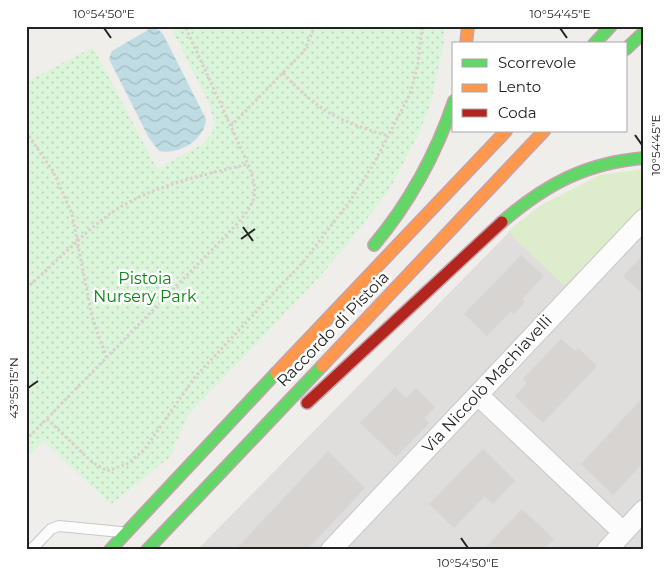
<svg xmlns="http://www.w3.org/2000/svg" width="670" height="576" font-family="Montserrat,sans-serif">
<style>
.residential{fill:#dfdedc}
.grass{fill:#ddeccb}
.park{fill:url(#park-dots)}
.water{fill:url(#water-waves)}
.building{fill:#d7d4d2}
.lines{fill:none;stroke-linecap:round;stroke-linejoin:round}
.lane-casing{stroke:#c9c8c7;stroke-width:12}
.street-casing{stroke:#c9c8c7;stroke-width:22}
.fast-casing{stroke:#c5a2ac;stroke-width:14}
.slow-casing{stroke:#c5a2ac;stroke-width:14}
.jam-casing{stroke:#c5a2ac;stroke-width:14}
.path{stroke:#dccecd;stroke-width:3;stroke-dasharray:2.5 2.5;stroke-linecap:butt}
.lane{stroke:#fdfcfc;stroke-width:10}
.street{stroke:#fdfcfc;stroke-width:20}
.fast{stroke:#63d668;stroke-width:11}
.slow{stroke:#ff974d;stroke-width:11}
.jam{stroke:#b3261e;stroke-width:11}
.ticks{fill:none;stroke:#222;stroke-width:2}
.labels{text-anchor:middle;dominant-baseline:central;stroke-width:5;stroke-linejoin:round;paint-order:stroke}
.park-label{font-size:16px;fill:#0c8416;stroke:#fff}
.street-label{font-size:16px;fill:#222;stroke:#fff}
.neatline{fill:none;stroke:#222;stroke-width:2}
.ticks-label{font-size:12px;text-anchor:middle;fill:#222}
</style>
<defs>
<pattern id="park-dots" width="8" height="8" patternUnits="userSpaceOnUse" patternTransform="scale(1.25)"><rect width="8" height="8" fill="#daf5da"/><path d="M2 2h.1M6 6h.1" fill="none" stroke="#bbd2bb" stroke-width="1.8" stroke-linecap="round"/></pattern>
<pattern id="water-waves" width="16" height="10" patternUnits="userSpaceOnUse" patternTransform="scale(1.25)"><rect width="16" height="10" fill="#bfdbe3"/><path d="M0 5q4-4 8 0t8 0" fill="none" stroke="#a4bcc2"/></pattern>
</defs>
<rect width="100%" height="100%" fill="#f0eeeb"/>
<path class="residential" d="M644,169V550H197L520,221Z"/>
<path class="grass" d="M644,169V209L564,286L508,232L541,205L600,175Z"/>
<path class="park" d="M170,26H444V42L430,105L418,135L389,190L346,246L312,285L188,415L170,457L111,504L43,441L26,458V82L93,47L157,169L203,144L212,133L215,125L209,103Z"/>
<path class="water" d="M151,28L159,30L163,34L206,119C205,140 179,155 159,151L149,138L109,59L112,51Z"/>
<g class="building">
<path d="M644,254V295L623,276Z"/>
<path d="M521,255L544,276L522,299L525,302L514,314L511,311L487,336L464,314Z"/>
<path d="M561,339L575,351L578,348L597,366L543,423L515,396L527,383L523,379Z"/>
<path d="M395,387L406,398L416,388L435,407L424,418L429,423L396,457L360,423Z"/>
<path d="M644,396V462L613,495L581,464Z"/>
<path d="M483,449L515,481L493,504L485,496L454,528L429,504Z"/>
<path d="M328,451L365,488L307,550H235Z"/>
<path d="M522,509L554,539L544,550H483Z"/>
</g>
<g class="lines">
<g class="lane-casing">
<path id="lane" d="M31,550L51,529L59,526L121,532"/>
</g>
<g class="street-casing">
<g id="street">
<path d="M478,395L623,532"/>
<path d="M331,550L644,219"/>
<path d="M607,550L644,510"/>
</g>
</g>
<g class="fast-casing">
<g id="fast">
<path d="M594,44L611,26"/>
<path d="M626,49L644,32"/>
<path d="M502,222C546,184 586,163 644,158"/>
<path d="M374,245C410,202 436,154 454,101"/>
<path d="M110,550L276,373"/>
<path d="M147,550L322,366"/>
</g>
</g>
<g class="slow-casing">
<g id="slow">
<path d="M466,44L468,26"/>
<path d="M322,366L544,131"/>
<path d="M276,373L506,131"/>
</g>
</g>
<g class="jam-casing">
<path id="jam" d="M307,403L502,222"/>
</g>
<g class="path">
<path d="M283,73C320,112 336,120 388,136"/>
<path d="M231,126L304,51L315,26"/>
<path d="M26,132L53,171L72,214L92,317L107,359"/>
<path d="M26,288C53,266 76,240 103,219C144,187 199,176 248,164"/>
<path d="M47,419L92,462L107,471L127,464L144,450L195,377L304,261L350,201L373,165L410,94L418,64L422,26"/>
<path d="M26,440L237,224C257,201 259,193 248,164L185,26"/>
</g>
<use href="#lane" class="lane"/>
<use href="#street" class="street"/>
<use href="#fast" class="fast"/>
<use href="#slow" class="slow"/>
<use href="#jam" class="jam"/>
</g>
<path class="ticks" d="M104,28L111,38M560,28L567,38M635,135L642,145M243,227L253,241M241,239L255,229M28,388L38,381M461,538L468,548"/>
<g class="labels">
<g class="park-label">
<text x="145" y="278">Pistoia<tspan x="145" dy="18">Nursery Park</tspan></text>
</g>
<g class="street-label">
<text transform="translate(333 329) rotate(-46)">Raccordo di Pistoia</text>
<text transform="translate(487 384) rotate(-47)">Via Niccolò Machiavelli</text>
</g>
</g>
<rect width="670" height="576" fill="none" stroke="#ffffff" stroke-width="55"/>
<rect x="452" y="42" width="175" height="90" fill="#ffffff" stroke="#a7a7a7"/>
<rect x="462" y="59" width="25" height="8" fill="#63d668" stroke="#a7a7a7"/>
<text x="498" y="68" font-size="15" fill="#222222">Scorrevole</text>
<rect x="462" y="84" width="25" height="8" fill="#ff974d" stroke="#a7a7a7"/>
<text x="498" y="92" font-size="15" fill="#222222">Lento</text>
<rect x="462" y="109" width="25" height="8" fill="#b3261e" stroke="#a7a7a7"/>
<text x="498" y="118" font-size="15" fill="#222222">Coda</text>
<rect x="28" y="28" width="614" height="520" class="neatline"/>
<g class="ticks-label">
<text x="104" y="18">10°54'50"E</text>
<text x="560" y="18">10°54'45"E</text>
<text transform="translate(656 145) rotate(-90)" y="4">10°54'45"E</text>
<text transform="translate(14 388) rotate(-90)" y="4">43°55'15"N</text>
<text x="468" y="567">10°54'50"E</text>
</g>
</svg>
